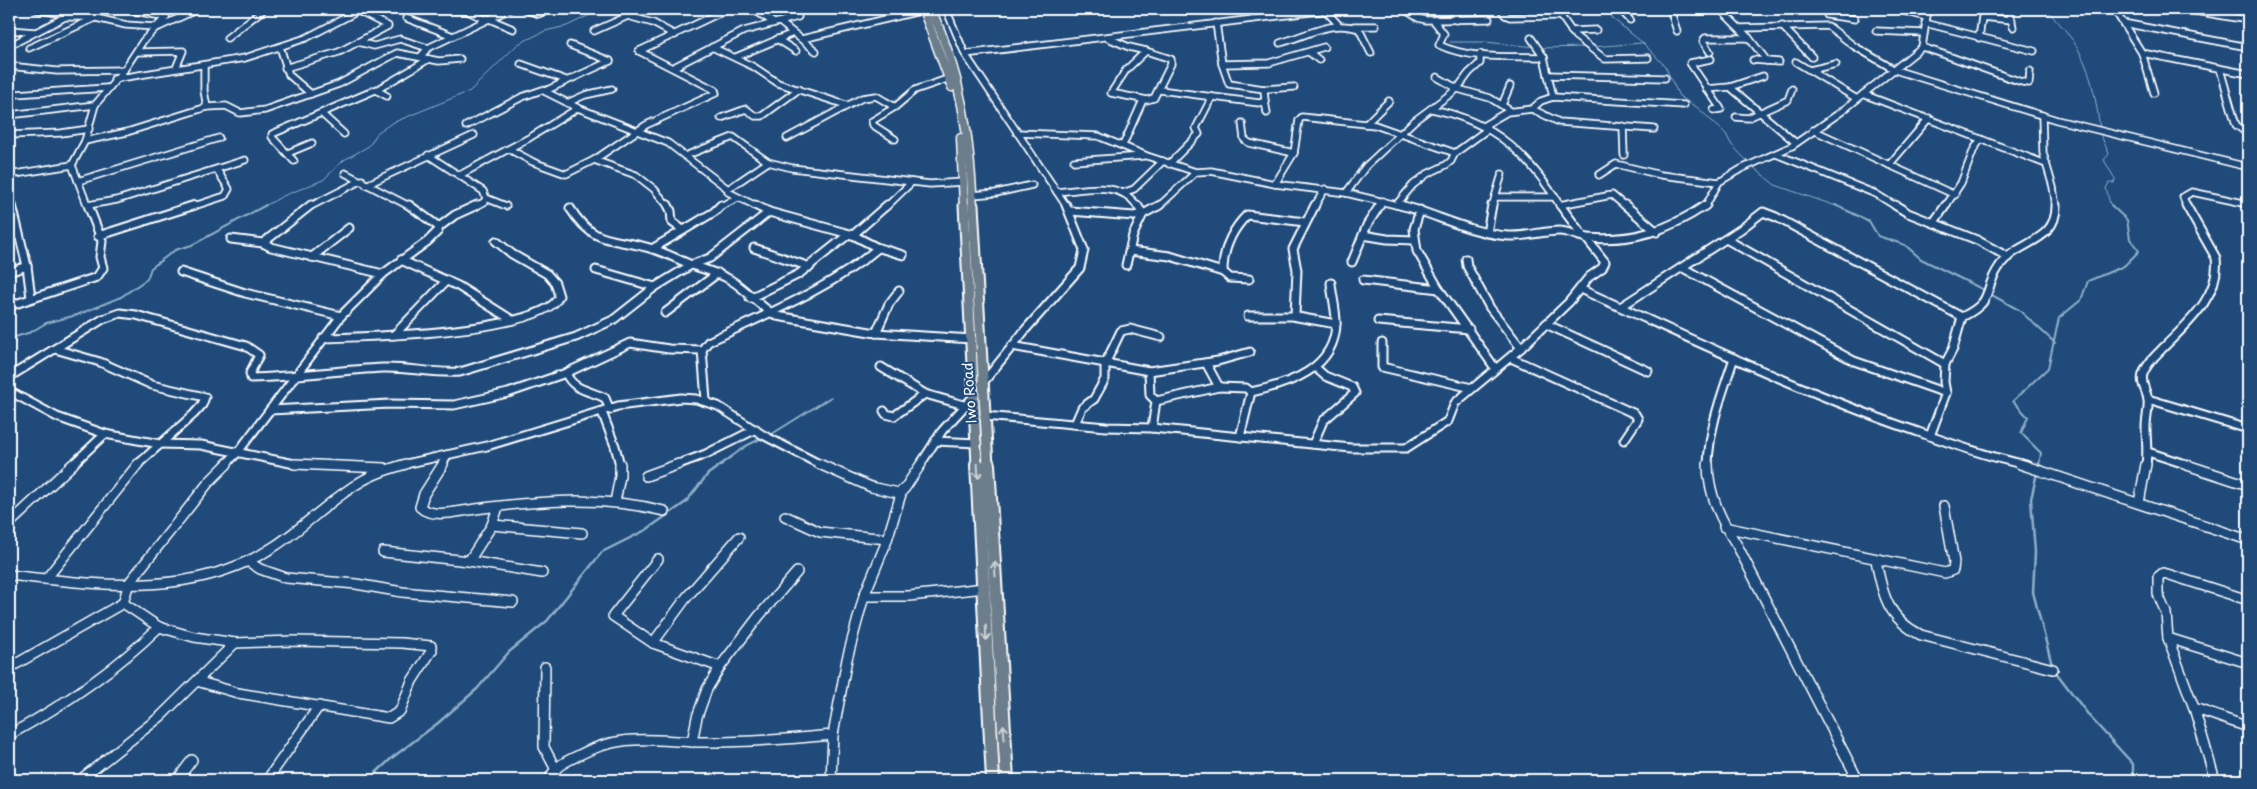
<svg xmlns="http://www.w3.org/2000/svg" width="2257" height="789" font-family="'Playpen Sans',sans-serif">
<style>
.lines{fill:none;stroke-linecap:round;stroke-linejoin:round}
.stream-far2{stroke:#91b0c9;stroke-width:1}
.stream-far1{stroke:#91b0c9;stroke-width:2}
.stream{stroke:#91b0c9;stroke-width:2.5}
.minor-far2-casing{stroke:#fff;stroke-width:9}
.minor-far1-casing{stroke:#fff;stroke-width:11}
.minor-casing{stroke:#fff;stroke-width:12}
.major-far2-casing{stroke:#fff;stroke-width:11}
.major-far1-casing{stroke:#fff;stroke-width:13}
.major-casing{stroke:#fff;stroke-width:16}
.minor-far2{stroke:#1f4a7a;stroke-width:5.5}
.minor-far1{stroke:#1f4a7a;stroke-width:7}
.minor{stroke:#1f4a7a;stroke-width:9}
.major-far2{stroke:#6c7d8b;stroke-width:8}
.major-far1{stroke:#6c7d8b;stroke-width:9}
.major{stroke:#6c7d8b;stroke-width:12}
.oneway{stroke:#ccd2d6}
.labels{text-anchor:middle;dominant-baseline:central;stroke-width:4;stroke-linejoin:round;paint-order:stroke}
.street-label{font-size:14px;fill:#fff;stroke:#1f4a7a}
</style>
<rect width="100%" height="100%" fill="#1f4a7a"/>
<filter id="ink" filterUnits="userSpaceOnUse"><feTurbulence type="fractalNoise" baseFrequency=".02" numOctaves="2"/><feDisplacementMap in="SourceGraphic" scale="10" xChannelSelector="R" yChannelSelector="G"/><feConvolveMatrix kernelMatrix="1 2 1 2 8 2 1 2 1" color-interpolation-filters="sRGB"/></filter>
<g filter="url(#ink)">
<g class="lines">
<g class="stream-far2">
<path d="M1608,9L1613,19L1643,43L1665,66L1679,96L1698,108L1726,134L1731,144L1749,163"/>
<path d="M2045,9C2085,45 2093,77 2100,129"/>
<path d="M1450,42H1485L1535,47"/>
<path d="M1592,47L1642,43"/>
<path d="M1540,48L1588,47"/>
<path d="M2100,133L2109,154L2104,160L2115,179L2114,183H2109L2106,188L2110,204L2113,207"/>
<path d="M1752,166L1775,185L1839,207"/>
<path d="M263,207L283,196L323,180L344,160L369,146L378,132L392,123L470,91L518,44L545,31L567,26L602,9"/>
</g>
<g class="stream-far1">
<path d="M1835,205L1869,221L1878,236L1905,245L1921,259L1986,291"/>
<path d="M1990,294L2019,310L2055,343"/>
<path d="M9,339L31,332L46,323L77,315L121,297L147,279L151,268L175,250L192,245L266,205"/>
<path d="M772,434L831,397"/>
<path d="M720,465L746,446L762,438"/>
<path d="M2039,465L2041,453L2021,433L2028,417L2013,401L2048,368L2059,318L2081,300L2088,281L2124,266L2139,251L2130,239L2127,220L2111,205"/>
</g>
<g class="stream">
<path d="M2038,468L2039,464"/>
<path d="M2037,473L2031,499L2035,552L2033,592L2052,665"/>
<path d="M2055,671L2090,717L2133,764V780"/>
<path d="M368,780L393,757L438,723L477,689L509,652L547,621L602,552L646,530L686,502L708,474L722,464"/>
</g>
<g class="minor-far2-casing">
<g id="minor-far2">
<path d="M36,9L68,15"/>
<path d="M440,9L465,10L485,19"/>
<path d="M525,9L538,14L551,9"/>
<path d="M646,9L628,16L653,23L675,35"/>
<path d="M753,9L774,23"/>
<path d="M946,9L965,54L1067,207"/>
<path d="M1404,9L1418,18L1426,20L1489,19"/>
<path d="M1454,9L1456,20"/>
<path d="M1501,9L1505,15L1510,17L1561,16"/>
<path d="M1556,9L1575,36L1605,59L1648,58"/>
<path d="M1620,9L1630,20"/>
<path d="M1669,9L1700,11L1735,9"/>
<path d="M1670,9L1677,31"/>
<path d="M1720,9L1749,38L1767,61"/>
<path d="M1896,9L1926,17"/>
<path d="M2009,9L2013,27"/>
<path d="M2114,9L2142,53L2154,93"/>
<path d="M2183,9L2248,20"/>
<path d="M1325,10L1338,24"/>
<path d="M159,14L172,9"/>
<path d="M1827,15L1855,19"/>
<path d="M92,17L126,25L155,27"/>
<path d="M406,18L453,36"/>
<path d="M487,18L513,29"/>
<path d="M1434,21L1444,34L1439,45C1471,60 1510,56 1544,57"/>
<path d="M781,23L816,51"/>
<path d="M1216,23L1222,64L1229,84L1264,89L1294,87"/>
<path d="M1925,23L2034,51"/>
<path d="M2123,23L2248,47"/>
<path d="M1354,26H1376"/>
<path d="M1782,26L1812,57"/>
<path d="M159,27L198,9"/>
<path d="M1740,28L1828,26L1854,46L1895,70L2057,120L2248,167"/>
<path d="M9,30L35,32"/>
<path d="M594,31L628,16"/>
<path d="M1571,31L1596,30"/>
<path d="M1876,31L1924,33"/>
<path d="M227,38L264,9"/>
<path d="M1108,38L1129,47L1146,51"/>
<path d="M1531,38L1544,57L1553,97"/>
<path d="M1979,38L1982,17L2012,20"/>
<path d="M777,39L796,51"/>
<path d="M802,39L924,10"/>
<path d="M358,42L374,46L400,39L428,48"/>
<path d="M1280,43C1306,36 1332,19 1359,29L1371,53"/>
<path d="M570,45L610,61"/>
<path d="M9,46L65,17H90L106,9"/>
<path d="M280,47L289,75L311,94"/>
<path d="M712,47L754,67L778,83L846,105"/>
<path d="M1922,47C1956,58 1988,71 2022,82L2029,83L2030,71"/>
<path d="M29,48L93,19"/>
<path d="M639,51L728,9"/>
<path d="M1146,51L1171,59V64L1154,98L1147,100L1111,93L1126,70Z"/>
<path d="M137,52L183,51L176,68"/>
<path d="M1309,52L1319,60"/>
<path d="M1710,52L1703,41L1705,38H1749"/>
<path d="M2142,53L2248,74"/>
<path d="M965,54L1336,9"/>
<path d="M421,56L428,48L510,9"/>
<path d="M736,57L793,33"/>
<path d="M1711,59L1690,63L1721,109L1714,110"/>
<path d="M1753,60L1779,62"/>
<path d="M1796,62L1857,99"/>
<path d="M521,64L566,80"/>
<path d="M1222,64L1269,63L1324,47"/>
<path d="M204,65V91L207,107"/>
<path d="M9,66L57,71L124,70"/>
<path d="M674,67L744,31L798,17L786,9"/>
<path d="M285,68L339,52L388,26L358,11"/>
<path d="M2220,69L2236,125L2248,134"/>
<path d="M1810,70L1836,64"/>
<path d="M1548,75L1665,78"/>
<path d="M1437,77L1458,89L1490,98L1511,111"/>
<path d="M114,79L245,58L306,38L358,11L367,9"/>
<path d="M1730,87L1763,76"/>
<path d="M1706,89L1730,87L1796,143"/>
<path d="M376,90L387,96"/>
<path d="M1160,90L1259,103L1265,101L1264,89"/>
<path d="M545,91L610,61"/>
<path d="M15,94L107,88"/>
<path d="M1863,94L2046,164"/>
<path d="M1265,101L1267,113"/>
<path d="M567,103L585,95L612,89"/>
<path d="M1502,105L1510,86"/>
<path d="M1432,109C1495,122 1528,154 1561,207"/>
<path d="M1532,109L1559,122L1654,129"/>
<path d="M322,114L344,134"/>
<path d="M9,115L95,105"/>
<path d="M2042,115L2043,153L2053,187L2056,207"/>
<path d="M1736,117L1748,118L1788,100L1792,89"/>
<path d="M721,118L746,109L755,116H762L799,89"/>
<path d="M1242,123L1244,139L1249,143L1294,153"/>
<path d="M1366,124L1389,101"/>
<path d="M466,126L522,97L542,90L578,108L668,143L728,189V192L758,207"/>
<path d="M1483,126L1507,112L1532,109L1541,101L1553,97L1684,105"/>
<path d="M1623,126L1624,155"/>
<path d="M1813,130L1955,195"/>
<path d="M1017,133L1098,136L1147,156L1196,172L1211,171L1275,184L1346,193L1405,207"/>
<path d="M9,135L61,133L89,129"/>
<path d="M787,138L862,98L876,96L895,107"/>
<path d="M895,139L873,125L872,121L895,107L915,90L950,78"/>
<path d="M85,141L127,132L207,107L226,106L240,113L265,110L339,84L397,53L439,61L460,59"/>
<path d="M1123,145L1143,100"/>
<path d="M509,149L533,162L566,174L594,160L646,125L716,93L715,90L639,51"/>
<path d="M288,153L312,143"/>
<path d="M1776,154L1876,194L1897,207"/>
<path d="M428,155L483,191L486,198L484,202L474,207"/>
<path d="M685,156L733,137L768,162L792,168L930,184L964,182"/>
<path d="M594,160L636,175L654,189L669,207"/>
<path d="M294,161L272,137V134L380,88L429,59"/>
<path d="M1074,161L1144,156"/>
<path d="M1169,164L1199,134L1196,128L1212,97"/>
<path d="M1889,165L1929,118"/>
<path d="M345,173L411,207"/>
<path d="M9,175L72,165"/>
<path d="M460,175L529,138L578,108"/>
<path d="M1599,175L1616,164L1661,175L1719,182"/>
<path d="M78,181L219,138"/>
<path d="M1275,184L1294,153L1299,120L1302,117L1375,125L1455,153"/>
<path d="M366,185L474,135"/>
<path d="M728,189L768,162"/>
<path d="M1057,192C1085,190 1120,179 1138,207"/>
<path d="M1125,192L1134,189L1163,161"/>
<path d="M1346,193L1366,166L1414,121L1457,89L1469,73L1480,63V54"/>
<path d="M972,195L996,193L1032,185"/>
<path d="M1495,197L1502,174"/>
<path d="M486,198L506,206"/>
<path d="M11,200L13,207"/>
<path d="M88,205L117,200L245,160"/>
<path d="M1396,205L1413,185L1427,174L1446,165L1451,161L1455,153L1488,129"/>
<path d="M1559,205L1612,195L1626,207"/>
<path d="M88,207L72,165L85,141L95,105L124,70L143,41L166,17L125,9"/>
<path d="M191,207L225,196L229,189L217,170"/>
<path d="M309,207L362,180"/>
<path d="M719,207L738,198"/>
<path d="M886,207L912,182"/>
<path d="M1158,207L1196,172"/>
<path d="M1314,207L1325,189"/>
<path d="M1379,207L1383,201"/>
<path d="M1492,207L1495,197H1555"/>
<path d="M1705,207L1719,182L1741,169L1792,146L1841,112L1922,47L1928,9"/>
<path d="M1945,207L1961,183L1974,149L1981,139"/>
<path d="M2187,207L2183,197L2192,192L2248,204"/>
</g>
</g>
<g class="minor-far1-casing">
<g id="minor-far1">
<path d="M12,205L27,266L31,298"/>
<path d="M311,205L263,243L271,247L383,274"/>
<path d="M409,205L439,227"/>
<path d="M668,205L671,211L672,222L683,230"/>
<path d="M755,205L769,212L853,235L876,247L903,255"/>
<path d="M1400,205C1436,214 1472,234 1509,236C1526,237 1542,231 1559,231C1569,231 1578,237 1588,238C1633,242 1669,230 1706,205"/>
<path d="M1560,205L1583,236"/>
<path d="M1625,205L1657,232"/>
<path d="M1895,205L1908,213L1977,240L2008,257"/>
<path d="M570,208C594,247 615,237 653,249C666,253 679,260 692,265C703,269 714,272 725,277C745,286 757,306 777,316L876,333L972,339"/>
<path d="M1420,210L1414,229L1417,251L1439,289L1495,368"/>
<path d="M1070,211L1134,216L1143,214L1160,205"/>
<path d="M1934,222L1946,205"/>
<path d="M1487,233L1492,205"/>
<path d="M853,235L887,205"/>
<path d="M1363,235L1387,239L1415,240"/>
<path d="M9,236L19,233"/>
<path d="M98,236L195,205"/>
<path d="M231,239L263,243"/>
<path d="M1726,239L1945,364"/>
<path d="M754,248L810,267"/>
<path d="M652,249L714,212L721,205"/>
<path d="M1130,251L1170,256L1223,272L1230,278L1249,279"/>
<path d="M312,257L349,228"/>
<path d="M1466,259L1467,266L1490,308L1521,348"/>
<path d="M401,260L458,286L512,320"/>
<path d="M1352,262L1367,225L1380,205"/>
<path d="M1126,265L1133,235L1143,214L1137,205"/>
<path d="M1683,268L1854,361L1946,393"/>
<path d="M596,270L655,287"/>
<path d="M9,272L27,266"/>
<path d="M181,272L245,293L341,316"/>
<path d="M1223,272C1223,249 1231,231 1247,215L1305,222"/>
<path d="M1363,280L1439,289"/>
<path d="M1580,289C1688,337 1795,389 1907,428C1947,442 1985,456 2026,465"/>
<path d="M750,298L799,274L849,234"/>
<path d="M9,306L97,277L103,268L100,257L102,241L88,205"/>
<path d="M1622,306L1741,229L1763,212L1776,217L1962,317"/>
<path d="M665,313L718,273"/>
<path d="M1295,315L1297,270L1293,249L1315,205"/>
<path d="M1248,316H1292L1336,324"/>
<path d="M1378,321L1469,329"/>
<path d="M1546,324L1648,371"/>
<path d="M876,333L889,304L899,291"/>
<path d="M394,335L447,280"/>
<path d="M323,338C361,337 546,333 559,296L555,283L547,274L512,254L496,241"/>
<path d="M1382,343V367L1472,388"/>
<path d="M1012,346L1149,371L1218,361L1250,352"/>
<path d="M55,349L100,362L152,385L205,397L202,405L194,414L137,465"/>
<path d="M1511,358L1635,414L1638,419L1624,440"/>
<path d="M881,367L925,394L964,405"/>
<path d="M1149,371L1150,395L1156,401L1152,428"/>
<path d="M566,373C572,390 591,391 605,398L610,410"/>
<path d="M9,377L103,319L120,313L136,315L246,346L259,355L250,373L251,378C295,377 339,370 383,368C408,367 434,374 460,372L576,337L613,320L655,287L691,265L710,258L769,212"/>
<path d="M982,384L1026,329L1080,268L1084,250L1066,205"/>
<path d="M1219,387L1246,388L1251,392"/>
<path d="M9,391L57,417L105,434L160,444L201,445L295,464L320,465"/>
<path d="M2148,399L2248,429"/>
<path d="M706,400L702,350L708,342C765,314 829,290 878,248"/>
<path d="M1156,401L1219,387L1206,363"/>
<path d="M270,410L390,404L454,405L508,393L566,373L630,343L669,349L702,350"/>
<path d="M884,411L886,414L894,416L925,394"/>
<path d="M602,412L615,446L620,465"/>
<path d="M984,416L1106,427L1152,428L1351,448H1406L1448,421L1455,403L1521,348L1569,302L1589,277L1602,268L1605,262L1586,238"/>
<path d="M1075,424L1082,408L1094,399L1105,379V364L1121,331L1130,329L1161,337"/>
<path d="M1930,436L1946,393L1944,382L1945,364L1953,349L1962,317C1995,301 1982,292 1999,267C2016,240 2057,244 2056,205"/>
<path d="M1240,437L1251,392C1289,384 1336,369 1336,322C1336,309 1332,296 1331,283"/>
<path d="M935,441L977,443"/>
<path d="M1313,444L1323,421L1355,393L1352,387L1325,376L1316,368"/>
<path d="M2148,452L2188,465"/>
<path d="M72,465L105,434"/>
<path d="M225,465L238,452L341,316L383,274L428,241L438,231L439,227L455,215L477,205"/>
<path d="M401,465L487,446L618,406L681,398L696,399L718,406L763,435L821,465"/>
<path d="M442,465L447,455"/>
<path d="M676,465L706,454L756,429"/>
<path d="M920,465L942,431L975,395"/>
<path d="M1708,465C1709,427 1722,394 1734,358"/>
<path d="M2146,465C2148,452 2146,440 2146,427C2146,418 2149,409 2148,400C2147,391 2140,384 2143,374C2147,363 2156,355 2164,347C2188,323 2221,295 2216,258L2186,205"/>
</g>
</g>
<g class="minor-casing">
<g id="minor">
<path d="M294,464L384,468"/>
<path d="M443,464L424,494L420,507C431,518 455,512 469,510C533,501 601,495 664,511"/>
<path d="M819,464L871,487L899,493L905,488L921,464"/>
<path d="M1708,464C1708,495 1722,522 1738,547L1858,780"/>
<path d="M2020,464L2248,540"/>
<path d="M2184,464L2248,485"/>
<path d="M646,476L679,464"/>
<path d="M615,502L620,476V464"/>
<path d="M2139,503L2146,464"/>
<path d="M785,516L820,532L887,539"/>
<path d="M10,523L73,464"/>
<path d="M492,525L582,533"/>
<path d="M1724,527L1945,573L1953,570L1954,562L1944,506"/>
<path d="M383,552L469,561L542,573"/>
<path d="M658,559L613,616L653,643L720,667"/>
<path d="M1876,560C1882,594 1888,619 1921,635L2053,669"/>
<path d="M469,561L492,525L498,507"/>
<path d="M249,562L260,569L286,578L356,584L402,592L513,602"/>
<path d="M9,575C99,585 195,599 275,546C304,527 328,502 357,484C372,474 389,469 406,464"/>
<path d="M46,579L138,464"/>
<path d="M864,596H909L985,588"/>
<path d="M2248,600L2167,574L2163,573L2158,577V594L2166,613L2168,638L2194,708L2248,727"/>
<path d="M123,603L159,627L194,637L235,643L292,641L402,643L431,646L432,650L412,681L400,711L389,718L238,693L200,682"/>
<path d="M2168,638L2248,663"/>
<path d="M653,643L686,598L739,537"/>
<path d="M545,667L544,747L555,768"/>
<path d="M9,668L123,603L129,583L209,482L227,464"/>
<path d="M2194,708L2215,780"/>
<path d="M9,735C64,705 114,671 159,627"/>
<path d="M692,742L697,717L707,689L720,667L759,616L797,572"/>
<path d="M80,780L161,716L235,643"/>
<path d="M177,780L192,760"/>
<path d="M267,780L319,706"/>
<path d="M549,780C555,766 563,763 577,756C625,731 656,742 707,742C749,742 791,739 833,735"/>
<path d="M831,780L833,735L847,659L864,596L886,543L902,491"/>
</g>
</g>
<g class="major-far2-casing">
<g id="major-far2">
<path d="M923,9L952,87"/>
<path d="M931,9C962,76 969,134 973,207"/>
<path d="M961,138L964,207"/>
</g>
</g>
<g class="major-far1-casing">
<g id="major-far1">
<path d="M964,205L977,465"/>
<path d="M973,205L988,465"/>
</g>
</g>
<g class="major-casing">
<g id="major">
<path d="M977,464L993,780"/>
<path d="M988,464L1007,780"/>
</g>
</g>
<use href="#minor-far2" class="minor-far2"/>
<use href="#minor-far1" class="minor-far1"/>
<use href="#minor" class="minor"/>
<use href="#major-far2" class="major-far2"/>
<use href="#major-far1" class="major-far1"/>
<use href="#major" class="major"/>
</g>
<defs><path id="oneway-shaft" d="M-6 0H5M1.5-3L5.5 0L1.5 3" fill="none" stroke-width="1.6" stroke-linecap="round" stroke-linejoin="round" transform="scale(1.25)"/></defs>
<g class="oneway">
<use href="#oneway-shaft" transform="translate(978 471) rotate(87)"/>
<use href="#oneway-shaft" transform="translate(995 569) rotate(-94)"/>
<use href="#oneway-shaft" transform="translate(986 633) rotate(88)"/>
<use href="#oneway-shaft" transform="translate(1004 732) rotate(-94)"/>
</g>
</g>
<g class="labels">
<g class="street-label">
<text transform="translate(969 393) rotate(-94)">Iwo Road</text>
</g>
</g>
<rect width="2257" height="789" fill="none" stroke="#1f4a7a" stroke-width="30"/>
<rect x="15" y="15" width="2227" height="759" fill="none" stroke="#fff" stroke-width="2" filter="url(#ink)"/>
</svg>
